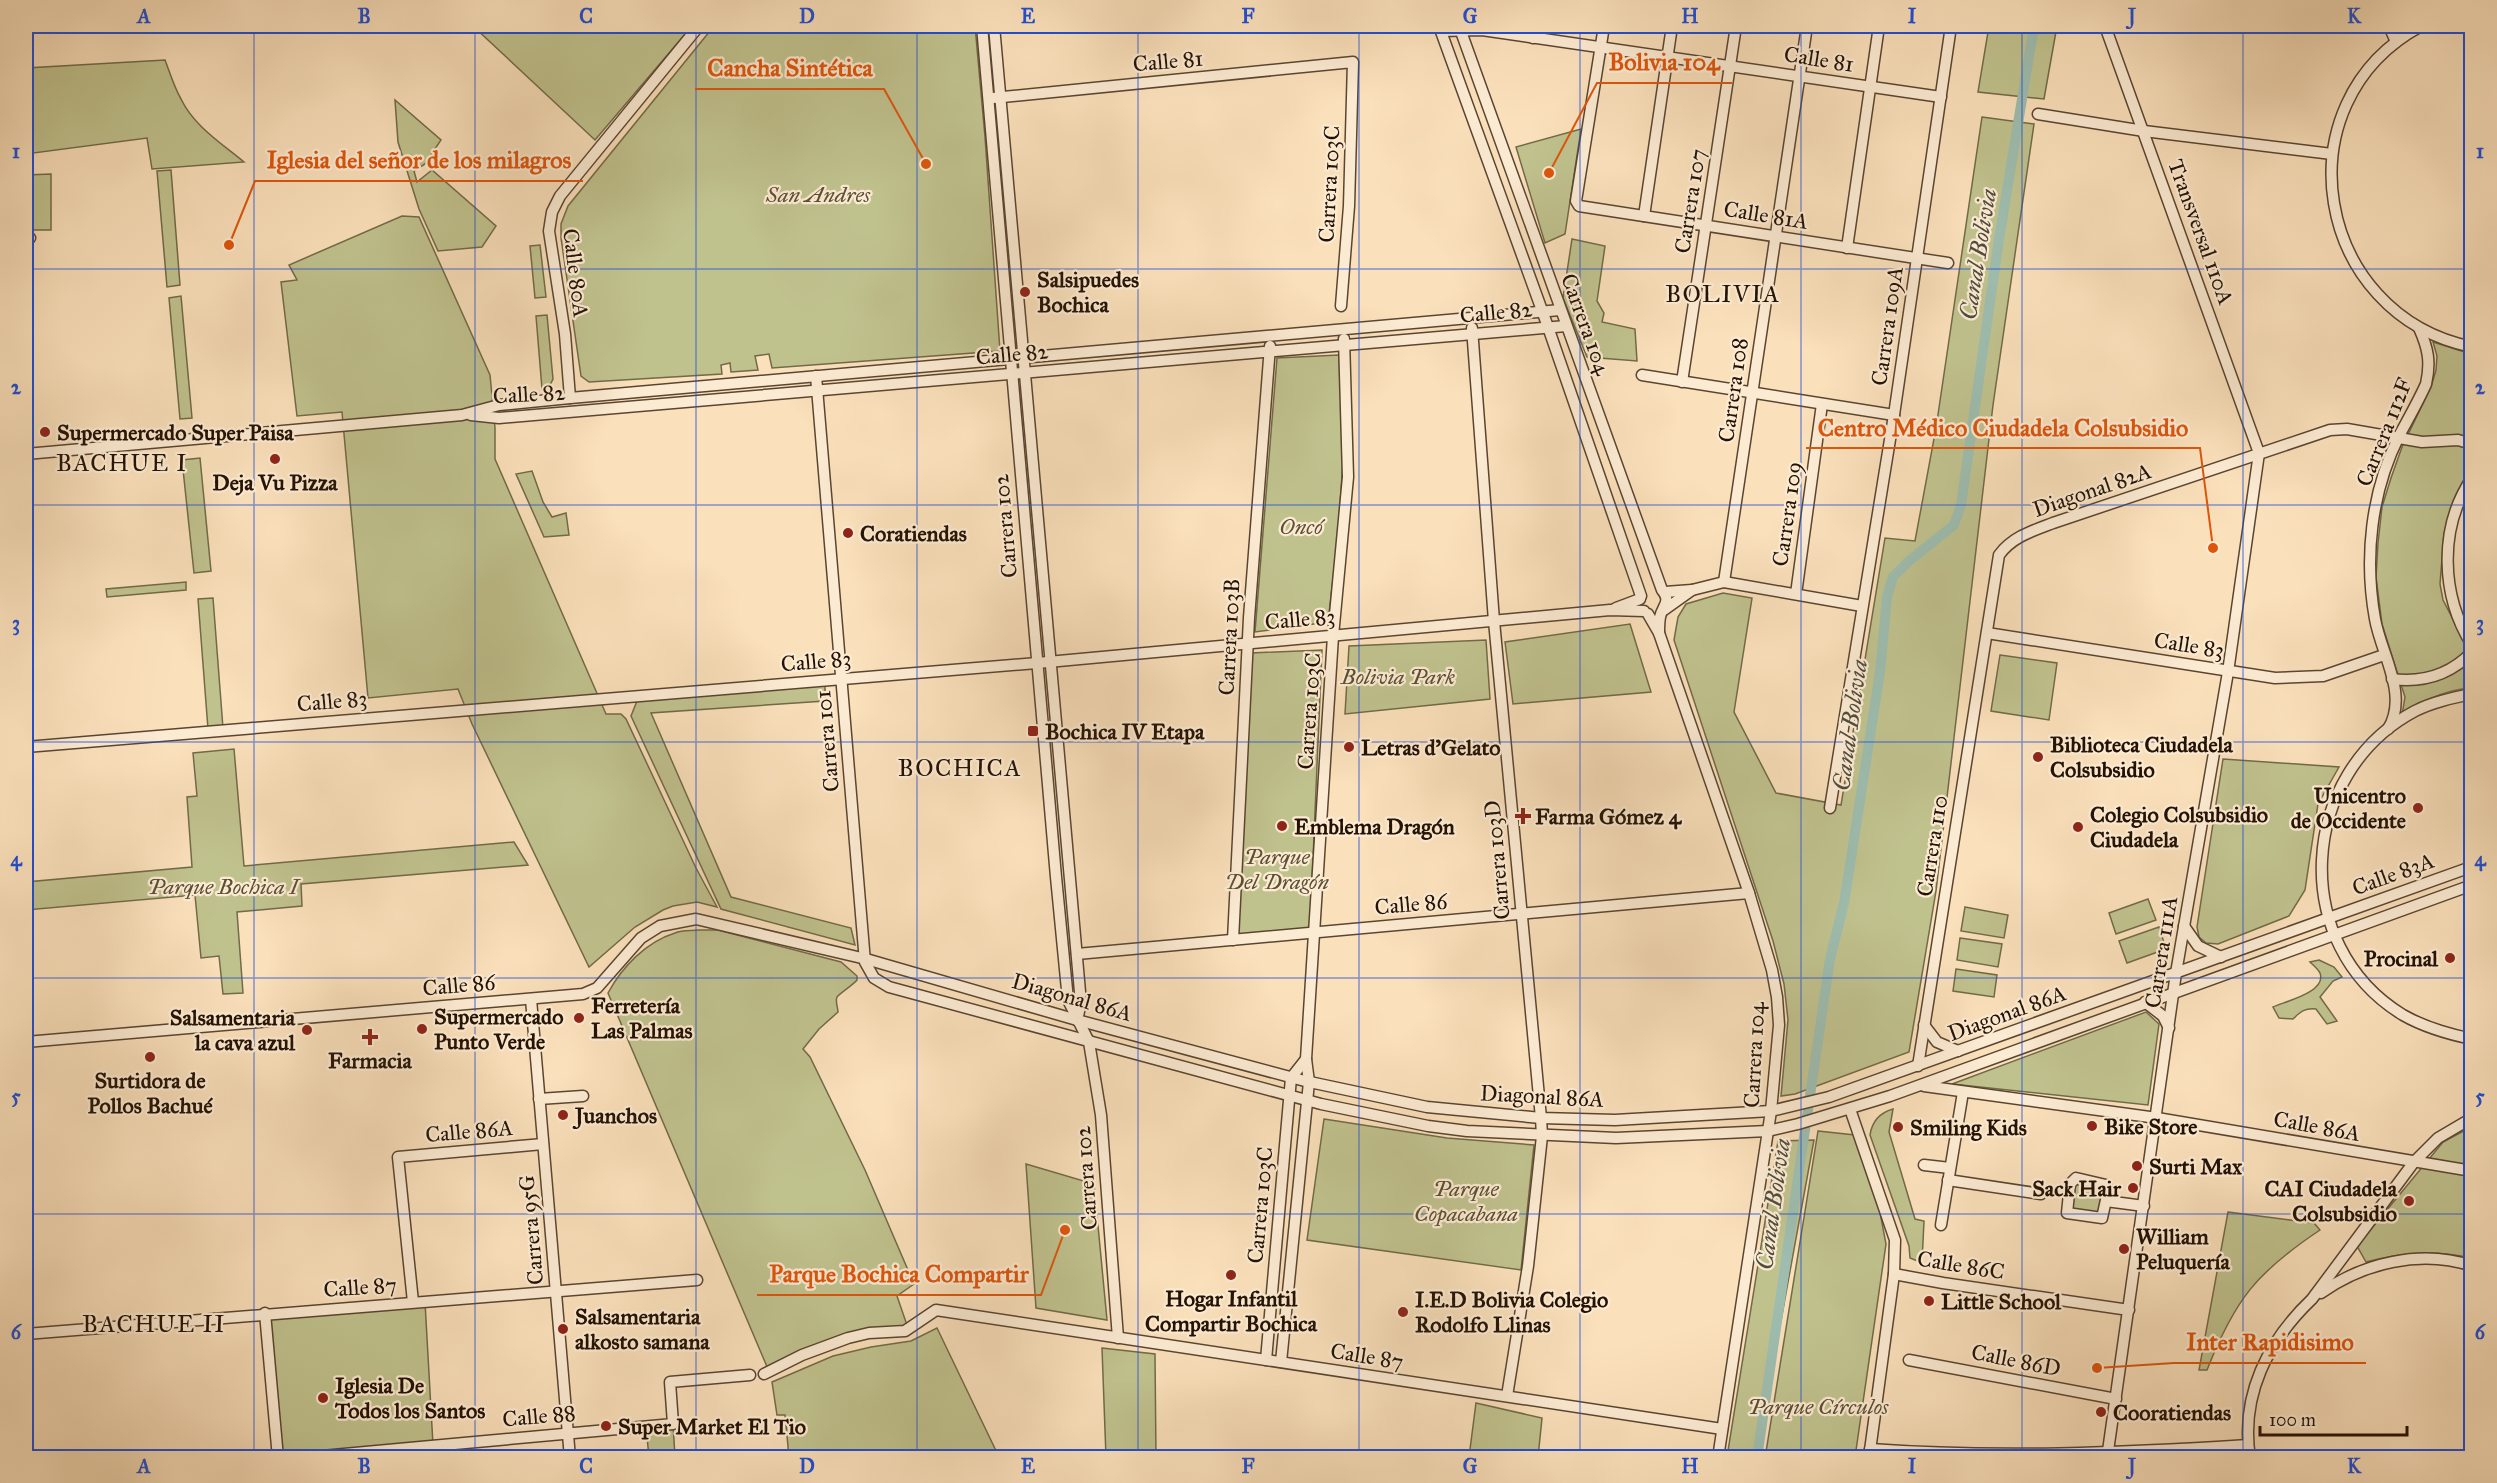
<svg xmlns="http://www.w3.org/2000/svg" width="2497" height="1483" font-family="'IM FELL Great Primer',serif">
<style>
.green{fill:#c0c28e;stroke:#726a48;stroke-width:1.5}
.lines{fill:none;stroke-linecap:round;stroke-linejoin:round}
.canal{stroke:#9ebdaf;stroke-width:10}
.minor-casing{stroke:#5a4531;stroke-width:13}
.minor{stroke:#fcebd3;stroke-width:10}
.grid{fill:none;stroke:#1d4ed8;stroke-width:1.5;stroke-opacity:0.55}
.poi-dot{fill:#8f2418;stroke:#fcebd3;stroke-width:2}
.labels{text-anchor:middle;dominant-baseline:central;stroke-width:4.5;stroke-linejoin:round;paint-order:stroke}
.street-label{font-size:22px;fill:#241103;stroke:#fcebd3}
.park-label{font-size:22px;font-style:italic;fill:#5b4f34;stroke:#fcebd3}
.poi-label{font-size:22px;font-weight:bold;fill:#241103;stroke:#fcebd3;text-anchor:start}
.water-label{font-size:24px;font-style:italic;fill:#4f4d3f;stroke:#fcebd3}
.neighbourhood-label{font-size:24px;letter-spacing:1.5px;fill:#241103;stroke:#fcebd3}
.leader{fill:none;stroke:#de550c;stroke-width:2}
.callout-dot{fill:#de550c;stroke:#fcebd3;stroke-width:2}
.callout-label{font-size:24px;text-anchor:middle;font-weight:bold;fill:#de550c;stroke:#fcebd3;stroke-width:4.5;stroke-linejoin:round;paint-order:stroke}
.neatline{fill:none;stroke:#1d4ed8;stroke-width:2}
.grid-label{font-size:20px;text-anchor:middle;font-weight:bold;fill:#1d4ed8}
</style>
<rect width="100%" height="100%" fill="#fae0bb"/>
<filter id="stains"><feTurbulence type="fractalNoise" baseFrequency=".00333" numOctaves="4"/><feColorMatrix values="0 0 0 0 .2 0 0 0 0 .09 0 0 0 0 .02 0 0 0 .5 -.17"/></filter>
<radialGradient id="worn" r=".72"><stop offset=".6" stop-color="#630" stop-opacity="0"/><stop offset="1" stop-color="#630" stop-opacity=".3"/></radialGradient>
<g class="green">
<path d="M473,26H692L595,140Z"/>
<path d="M714,26H975L985,137L1000,351L772,368L769,354L755,356L758,370L731,372L730,363L721,365L722,374L589,382L581,376L561,238V224L568,206Z"/>
<path d="M1989,26H2057L2044,99L1978,92Z"/>
<path d="M165,60C170,73 174,87 181,99C194,126 221,143 244,162L152,169L147,138L26,154V68Z"/>
<path d="M395,100L441,140L425,164L414,171L417,182L432,170L496,226L482,247L438,251L419,209L398,142Z"/>
<path d="M1982,117L2034,124L1993,405L1936,891L1909,1052L1795,1094L1781,1096L1788,1020L1784,984L1773,941L1674,640L1678,617L1686,604L1723,593L1752,598L1734,712L1776,793L1841,805L1885,538L1915,541L1936,428Z"/>
<path d="M1581,129L1565,234L1545,243L1516,147Z"/>
<path d="M171,170L180,285L167,287L157,171Z"/>
<path d="M51,174V230H26V175Z"/>
<path d="M402,216L419,217L490,375L495,428V459L606,714H621L626,719L696,868L717,907L697,902L673,906L663,910L635,927L589,967L472,724L458,689L368,698L342,412L297,416L281,282L297,280L289,265Z"/>
<path d="M1572,239L1605,246L1597,301L1604,313L1602,322L1635,329L1637,361L1587,357L1563,298Z"/>
<path d="M540,245L546,297L535,298L530,246Z"/>
<path d="M181,296L192,418L180,419L169,298Z"/>
<path d="M547,315L553,379L550,385L542,389L536,316Z"/>
<path d="M2433,342L2471,354V466L2455,497L2444,534L2440,584L2443,600L2471,654V688C2446,690 2423,700 2402,715L2405,697L2382,624L2376,577L2378,543L2382,507L2391,478L2402,447L2431,387L2436,370L2437,356Z"/>
<path d="M1339,355L1343,460L1338,536L1328,622L1255,632L1277,358Z"/>
<path d="M200,458L211,571L194,573L182,460Z"/>
<path d="M532,471L543,502L552,517L566,513L569,535L544,537L516,474Z"/>
<path d="M186,582V590L107,597L106,589Z"/>
<path d="M213,598L223,728L208,729L198,599Z"/>
<path d="M1630,624L1651,692L1513,704L1505,642Z"/>
<path d="M1486,640L1490,699L1345,714L1349,646Z"/>
<path d="M1322,650L1310,928L1238,935L1251,653Z"/>
<path d="M2000,655L2057,663L2049,720L1991,711Z"/>
<path d="M825,684V701L651,713L731,897L851,928L855,945L721,909L631,716L637,701Z"/>
<path d="M234,749L244,866L514,842L528,865L301,884L302,906L237,912L243,993L223,994L219,956L201,958L195,895L26,910V882L192,867L187,797L197,796L193,753Z"/>
<path d="M2223,759L2339,767L2318,804L2305,890L2289,916L2218,944L2206,943L2199,937L2197,927Z"/>
<path d="M2148,899L2156,920L2116,934L2109,913Z"/>
<path d="M1965,907L2008,915L2004,938L1961,931Z"/>
<path d="M2159,927L2166,949L2127,963L2119,941Z"/>
<path d="M699,930H718L841,962L857,976V980C853,985 839,994 837,997C835,1001 838,1008 838,1012L819,1029L803,1049L810,1057L865,1170L914,1284L897,1296L908,1328L890,1329L768,1369L608,993C622,967 646,942 675,933C682,930 691,931 699,930Z"/>
<path d="M1960,938L2002,944L1998,967L1957,960Z"/>
<path d="M2319,960L2334,967L2342,977L2333,981L2320,997L2337,1021L2327,1024L2316,1009C2305,1008 2301,1011 2293,1019L2279,1018L2273,1007C2286,1001 2327,992 2320,973C2318,969 2313,965 2310,962Z"/>
<path d="M1956,969L1997,975L1994,997L1953,991Z"/>
<path d="M2146,1012L2159,1024L2148,1105L1952,1084Z"/>
<path d="M1893,1109L1889,1132L1915,1219L1924,1221L1922,1263L1910,1258L1909,1246L1870,1135C1872,1121 1879,1113 1893,1109Z"/>
<path d="M1324,1119L1447,1138L1534,1145L1521,1270L1307,1240Z"/>
<path d="M2471,1127V1258C2433,1250 2405,1252 2366,1262L2357,1246L2443,1142Z"/>
<path d="M1818,1131L1855,1135L1878,1202L1886,1244L1855,1457L1765,1458Z"/>
<path d="M1814,1140L1756,1457H1727L1778,1141Z"/>
<path d="M1026,1164L1094,1184L1107,1320L1036,1308Z"/>
<path d="M2072,1184L2106,1188L2101,1217L2067,1212Z"/>
<path d="M2228,1212L2314,1223L2320,1230C2257,1272 2235,1299 2207,1370H2199Z"/>
<path d="M425,1302L433,1445L278,1457L267,1315Z"/>
<path d="M937,1328L999,1457H789L785,1415H777L772,1382L833,1356L871,1347L911,1341Z"/>
<path d="M1102,1348L1155,1354L1156,1457H1106Z"/>
<path d="M1476,1403L1542,1418L1538,1457H1469Z"/>
<path d="M673,1424L675,1457H649L646,1427Z"/>
</g>
<g class="lines">
<path class="canal" d="M1757,1458L1830,959L1844,903L1880,672L1887,597L1893,577L1909,561L1954,525L1961,505L1999,239L2034,26"/>
<g class="minor-casing">
<g id="minor">
<path d="M982,26L1056,877L1068,1000L1089,1042L1101,1115L1118,1338"/>
<path d="M994,26L1081,1003L1077,1020"/>
<path d="M1439,26L1548,327L1641,596"/>
<path d="M1459,26L1662,590C1672,602 1662,606 1660,617C1659,622 1659,628 1659,633"/>
<path d="M1604,26L1576,201L1579,206L1948,263"/>
<path d="M2105,26L2259,453L2228,672L2176,973L2107,1458"/>
<path d="M2389,26L2396,42"/>
<path d="M2421,26C2278,103 2315,315 2472,347"/>
<path d="M1441,31L1482,30L1941,97"/>
<path d="M1533,38L1535,26"/>
<path d="M993,98L1353,62L1349,206L1341,306"/>
<path d="M2038,114L2144,131L2332,154"/>
<path d="M1644,216L1672,26"/>
<path d="M26,238H30"/>
<path d="M1847,248L1879,26"/>
<path d="M1472,328L1494,621L1541,1118L1542,1136L1528,1266L1507,1396"/>
<path d="M1642,375L1894,415"/>
<path d="M816,376L865,962L874,978L889,987L1321,1104L1428,1126L1467,1131L1616,1138L1768,1131L1798,1124L1890,1096L2472,885"/>
<path d="M1682,382L1736,26"/>
<path d="M570,398L565,334L549,231L552,212L560,196L699,26"/>
<path d="M471,415L499,418L1566,326"/>
<path d="M26,454L462,415L499,405L570,398L1560,310"/>
<path d="M2472,478C2438,528 2441,596 2472,645"/>
<path d="M1724,582L1807,26"/>
<path d="M1665,592L1692,590L1724,582L1862,606"/>
<path d="M1796,594L1822,404"/>
<path d="M1616,608L1640,599"/>
<path d="M1664,610L1692,590"/>
<path d="M1648,614L1659,633L1749,893L1772,970L1777,997L1779,1025L1771,1111L1718,1458"/>
<path d="M1987,633L2275,678L2323,676L2384,655"/>
<path d="M2392,679C2424,683 2450,675 2472,652"/>
<path d="M2472,694C2452,698 2433,702 2415,711C2298,773 2288,945 2403,1015C2424,1027 2448,1034 2472,1039"/>
<path d="M2388,729C2409,695 2381,654 2375,619C2364,558 2371,492 2399,436C2408,419 2418,402 2426,384C2431,362 2428,348 2419,328"/>
<path d="M26,747L1037,663L1610,610L1644,611"/>
<path d="M1830,808L1894,415L1951,26"/>
<path d="M2184,926L2198,946L2221,957"/>
<path d="M1233,940L1249,618L1270,346"/>
<path d="M1077,954L1749,893"/>
<path d="M531,999L570,1458"/>
<path d="M2145,1002L2163,1016L2169,1028"/>
<path d="M1924,1025L1937,1042L1958,1051"/>
<path d="M26,1042L583,994L597,988L641,938L660,926L696,919L866,959L1077,1020L1305,1081L1427,1107L1541,1118L1615,1120L1771,1111L1829,1097L2471,867"/>
<path d="M1918,1066L1999,555C2012,537 2032,531 2053,523L2330,430L2347,429L2422,442L2458,440L2472,444"/>
<path d="M1924,1086L2157,1118L2472,1171"/>
<path d="M539,1099L583,1096"/>
<path d="M1850,1109L1895,1240L1894,1274L1869,1458"/>
<path d="M1924,1165L1950,1168"/>
<path d="M2076,1178L2106,1185L2108,1191L2102,1218L2067,1213L2070,1184Z"/>
<path d="M1948,1180L2041,1194"/>
<path d="M2106,1201L2144,1206"/>
<path d="M1941,1225L1963,1092"/>
<path d="M1894,1274L1943,1283L2129,1310"/>
<path d="M2321,1293C2363,1263 2421,1249 2472,1266"/>
<path d="M413,1302L398,1157L543,1144"/>
<path d="M265,1313L278,1458"/>
<path d="M26,1334L697,1280"/>
<path d="M1266,1360L1291,1078L1306,1059"/>
<path d="M1909,1360L2116,1399"/>
<path d="M1281,1362L1309,1082L1306,1059L1333,636L1348,477L1344,339"/>
<path d="M764,1374L802,1355L848,1338L869,1333L905,1331L936,1310L1722,1429"/>
<path d="M1870,1449C1996,1458 2122,1453 2248,1445"/>
<path d="M300,1458L673,1424L670,1382L750,1375"/>
<path d="M2250,1458C2240,1395 2268,1341 2312,1299L2414,1162L2438,1138L2472,1118"/>
</g>
</g>
<use href="#minor" class="minor"/>
</g>
<path class="grid" d="M254,26V1458M475,26V1458M696,26V1458M917,26V1458M1138,26V1458M1359,26V1458M1580,26V1458M1801,26V1458M2022,26V1458M2243,26V1458M26,269H2472M26,505H2472M26,742H2472M26,978H2472M26,1214H2472"/>
<g class="poi-dot">
<circle cx="1025" cy="292" r="6"/>
<circle cx="45" cy="432" r="6"/>
<circle cx="275" cy="459" r="6"/>
<circle cx="848" cy="533" r="6"/>
<rect x="1027" y="725" width="12" height="12" rx="3"/>
<circle cx="1349" cy="747" r="6"/>
<circle cx="2038" cy="757" r="6"/>
<circle cx="2418" cy="808" r="6"/>
<path d="M1520 807h6v6h6v6h-6v6h-6v-6h-6v-6h6z"/>
<circle cx="1282" cy="826" r="6"/>
<circle cx="2078" cy="827" r="6"/>
<circle cx="2450" cy="958" r="6"/>
<circle cx="579" cy="1018" r="6"/>
<circle cx="422" cy="1029" r="6"/>
<circle cx="307" cy="1030" r="6"/>
<path d="M367 1028h6v6h6v6h-6v6h-6v-6h-6v-6h6z"/>
<circle cx="150" cy="1057" r="6"/>
<circle cx="563" cy="1115" r="6"/>
<circle cx="2092" cy="1126" r="6"/>
<circle cx="1898" cy="1127" r="6"/>
<circle cx="2137" cy="1166" r="6"/>
<circle cx="2133" cy="1188" r="6"/>
<circle cx="2409" cy="1201" r="6"/>
<circle cx="2124" cy="1249" r="6"/>
<circle cx="1231" cy="1275" r="6"/>
<circle cx="1929" cy="1301" r="6"/>
<circle cx="1403" cy="1312" r="6"/>
<circle cx="563" cy="1329" r="6"/>
<circle cx="323" cy="1398" r="6"/>
<circle cx="2101" cy="1412" r="6"/>
<circle cx="606" cy="1426" r="6"/>
</g>
<g class="labels">
<g class="street-label">
<text transform="translate(1819 59) rotate(9)">Calle 81</text>
<text transform="translate(1168 61) rotate(-5)">Calle 81</text>
<text transform="translate(1329 184) rotate(-87)">Carrera 103C</text>
<text transform="translate(1690 201) rotate(-81)">Carrera 107</text>
<text transform="translate(1766 215) rotate(9)">Calle 81A</text>
<text transform="translate(2201 232) rotate(70)">Transversal 110A</text>
<text transform="translate(576 273) rotate(83)">Calle 80A</text>
<text transform="translate(1496 312) rotate(-5)">Calle 82</text>
<text transform="translate(1586 324) rotate(70)">Carrera 104</text>
<text transform="translate(1887 326) rotate(-82)">Carrera 109A</text>
<text transform="translate(1012 354) rotate(-5)">Calle 82</text>
<text transform="translate(1733 390) rotate(-82)">Carrera 108</text>
<text transform="translate(529 394) rotate(-3)">Calle 82</text>
<text transform="translate(2384 432) rotate(-68)">Carrera 112F</text>
<text transform="translate(2092 490) rotate(-19)">Diagonal 82A</text>
<text transform="translate(1787 514) rotate(-82)">Carrera 109</text>
<text transform="translate(1005 526) rotate(-95)">Carrera 102</text>
<text transform="translate(1300 619) rotate(-5)">Calle 83</text>
<text transform="translate(1229 637) rotate(-87)">Carrera 103B</text>
<text transform="translate(2189 645) rotate(9)">Calle 83</text>
<text transform="translate(816 661) rotate(-5)">Calle 83</text>
<text transform="translate(332 701) rotate(-5)">Calle 83</text>
<text transform="translate(1309 711) rotate(-86)">Carrera 103C</text>
<text transform="translate(827 741) rotate(-95)">Carrera 101</text>
<text transform="translate(1932 846) rotate(-81)">Carrera 110</text>
<text transform="translate(1497 860) rotate(-95)">Carrera 103D</text>
<text transform="translate(2393 874) rotate(-20)">Calle 83A</text>
<text transform="translate(1411 904) rotate(-5)">Calle 86</text>
<text transform="translate(2161 952) rotate(-81)">Carrera 111A</text>
<text transform="translate(459 985) rotate(-5)">Calle 86</text>
<text transform="translate(1072 997) rotate(16)">Diagonal 86A</text>
<text transform="translate(2007 1013) rotate(-20)">Diagonal 86A</text>
<text transform="translate(1754 1055) rotate(-87)">Carrera 104</text>
<text transform="translate(1542 1096) rotate(3)">Diagonal 86A</text>
<text transform="translate(2317 1126) rotate(10)">Calle 86A</text>
<text transform="translate(469 1131) rotate(-5)">Calle 86A</text>
<text transform="translate(1086 1178) rotate(-94)">Carrera 102</text>
<text transform="translate(1260 1205) rotate(-85)">Carrera 103C</text>
<text transform="translate(531 1230) rotate(-95)">Carrera 95G</text>
<text transform="translate(1961 1265) rotate(9)">Calle 86C</text>
<text transform="translate(360 1287) rotate(-4)">Calle 87</text>
<text transform="translate(1367 1356) rotate(9)">Calle 87</text>
<text transform="translate(2016 1360) rotate(11)">Calle 86D</text>
<text transform="translate(539 1416) rotate(-5)">Calle 88</text>
</g>
<g class="park-label">
<text x="818" y="194">San Andres</text>
<text x="1301" y="526">Oncó</text>
<text x="1398" y="676">Bolivia Park</text>
<text x="1277" y="856">Parque<tspan x="1277" dy="25">Del Dragón</tspan></text>
<text x="223" y="886">Parque Bochica I</text>
<text x="1466" y="1188">Parque<tspan x="1466" dy="25">Copacabana</tspan></text>
<text x="1818" y="1406">Parque Círculos</text>
</g>
<g class="poi-label">
<text x="1037" y="279">Salsipuedes<tspan x="1037" dy="25">Bochica</tspan></text>
<text x="57" y="432">Supermercado Super Paisa</text>
<text x="275" y="482" text-anchor="middle">Deja Vu Pizza</text>
<text x="860" y="533">Coratiendas</text>
<text x="1045" y="731">Bochica IV Etapa</text>
<text x="2050" y="744">Biblioteca Ciudadela<tspan x="2050" dy="25">Colsubsidio</tspan></text>
<text x="1361" y="747">Letras d'Gelato</text>
<text x="2406" y="795" text-anchor="end">Unicentro<tspan x="2406" dy="25">de Occidente</tspan></text>
<text x="2090" y="814">Colegio Colsubsidio<tspan x="2090" dy="25">Ciudadela</tspan></text>
<text x="1535" y="816">Farma Gómez 4</text>
<text x="1294" y="826">Emblema Dragón</text>
<text x="2438" y="958" text-anchor="end">Procinal</text>
<text x="591" y="1005">Ferretería<tspan x="591" dy="25">Las Palmas</tspan></text>
<text x="434" y="1016">Supermercado<tspan x="434" dy="25">Punto Verde</tspan></text>
<text x="295" y="1017" text-anchor="end">Salsamentaria<tspan x="295" dy="25">la cava azul</tspan></text>
<text x="370" y="1060" text-anchor="middle">Farmacia</text>
<text x="150" y="1080" text-anchor="middle">Surtidora de<tspan x="150" dy="25">Pollos Bachué</tspan></text>
<text x="575" y="1115">Juanchos</text>
<text x="2104" y="1126">Bike Store</text>
<text x="1910" y="1127">Smiling Kids</text>
<text x="2149" y="1166">Surti Max</text>
<text x="2121" y="1188" text-anchor="end">Sack Hair</text>
<text x="2397" y="1188" text-anchor="end">CAI Ciudadela<tspan x="2397" dy="25">Colsubsidio</tspan></text>
<text x="2136" y="1236">William<tspan x="2136" dy="25">Peluquería</tspan></text>
<text x="1231" y="1298" text-anchor="middle">Hogar Infantil<tspan x="1231" dy="25">Compartir Bochica</tspan></text>
<text x="1415" y="1299">I.E.D Bolivia Colegio<tspan x="1415" dy="25">Rodolfo Llinas</tspan></text>
<text x="1941" y="1301">Little School</text>
<text x="575" y="1316">Salsamentaria<tspan x="575" dy="25">alkosto samana</tspan></text>
<text x="335" y="1385">Iglesia De<tspan x="335" dy="25">Todos los Santos</tspan></text>
<text x="2113" y="1412">Cooratiendas</text>
<text x="618" y="1426">Super Market El Tio</text>
</g>
<g class="water-label">
<text transform="translate(1978 254) rotate(-81)">Canal Bolivia</text>
<text transform="translate(1850 725) rotate(-82)">Canal Bolivia</text>
<text transform="translate(1773 1204) rotate(-82)">Canal Bolivia</text>
</g>
<g class="neighbourhood-label">
<text x="1723" y="294">BOLIVIA</text>
<text x="122" y="463">BACHUE I</text>
<text x="960" y="768">BOCHICA</text>
<text x="154" y="1324">BACHUE II</text>
</g>
</g>
<path class="leader" d="M1549 173L1597 83H1732M926 164L884 89H695M229 245L255 181H583M2213 548L2200 448H1806M1065 1230L1041 1295H757M2097 1368L2174 1363H2366"/>
<g class="callout-dot">
<circle cx="1549" cy="173" r="6"/>
<circle cx="926" cy="164" r="6"/>
<circle cx="229" cy="245" r="6"/>
<circle cx="2213" cy="548" r="6"/>
<circle cx="1065" cy="1230" r="6"/>
<circle cx="2097" cy="1368" r="6"/>
</g>
<g class="callout-label">
<text x="1664" y="70">Bolivia 104</text>
<text x="790" y="76">Cancha Sintética</text>
<text x="419" y="168">Iglesia del señor de los milagros</text>
<text x="2003" y="436">Centro Médico Ciudadela Colsubsidio</text>
<text x="899" y="1282">Parque Bochica Compartir</text>
<text x="2270" y="1350">Inter Rapidisimo</text>
</g>
<rect width="2497" height="1483" fill="none" stroke="#fae0bb" stroke-width="66"/>
<path d="M2260 1426v9h147v-9" fill="none" stroke="#241103" stroke-width="3"/>
<text x="2269" y="1426" font-size="18" fill="#241103" stroke="#fcebd3" stroke-width="4.5" paint-order="stroke">100 m</text>
<rect x="33" y="33" width="2431" height="1417" class="neatline"/>
<g class="grid-label">
<text x="144" y="23">A</text>
<text x="364" y="23">B</text>
<text x="586" y="23">C</text>
<text x="807" y="23">D</text>
<text x="1028" y="23">E</text>
<text x="1248" y="23">F</text>
<text x="1470" y="23">G</text>
<text x="1690" y="23">H</text>
<text x="1912" y="23">I</text>
<text x="2132" y="23">J</text>
<text x="2354" y="23">K</text>
<text x="16" y="158">1</text>
<text x="2480" y="158">1</text>
<text x="16" y="394">2</text>
<text x="2480" y="394">2</text>
<text x="16" y="630">3</text>
<text x="2480" y="630">3</text>
<text x="16" y="866">4</text>
<text x="2480" y="866">4</text>
<text x="16" y="1103">5</text>
<text x="2480" y="1103">5</text>
<text x="16" y="1339">6</text>
<text x="2480" y="1339">6</text>
<text x="144" y="1473">A</text>
<text x="364" y="1473">B</text>
<text x="586" y="1473">C</text>
<text x="807" y="1473">D</text>
<text x="1028" y="1473">E</text>
<text x="1248" y="1473">F</text>
<text x="1470" y="1473">G</text>
<text x="1690" y="1473">H</text>
<text x="1912" y="1473">I</text>
<text x="2132" y="1473">J</text>
<text x="2354" y="1473">K</text>
</g>
<rect width="100%" height="100%" filter="url(#stains)"/>
<rect width="100%" height="100%" fill="url(#worn)"/>
</svg>
